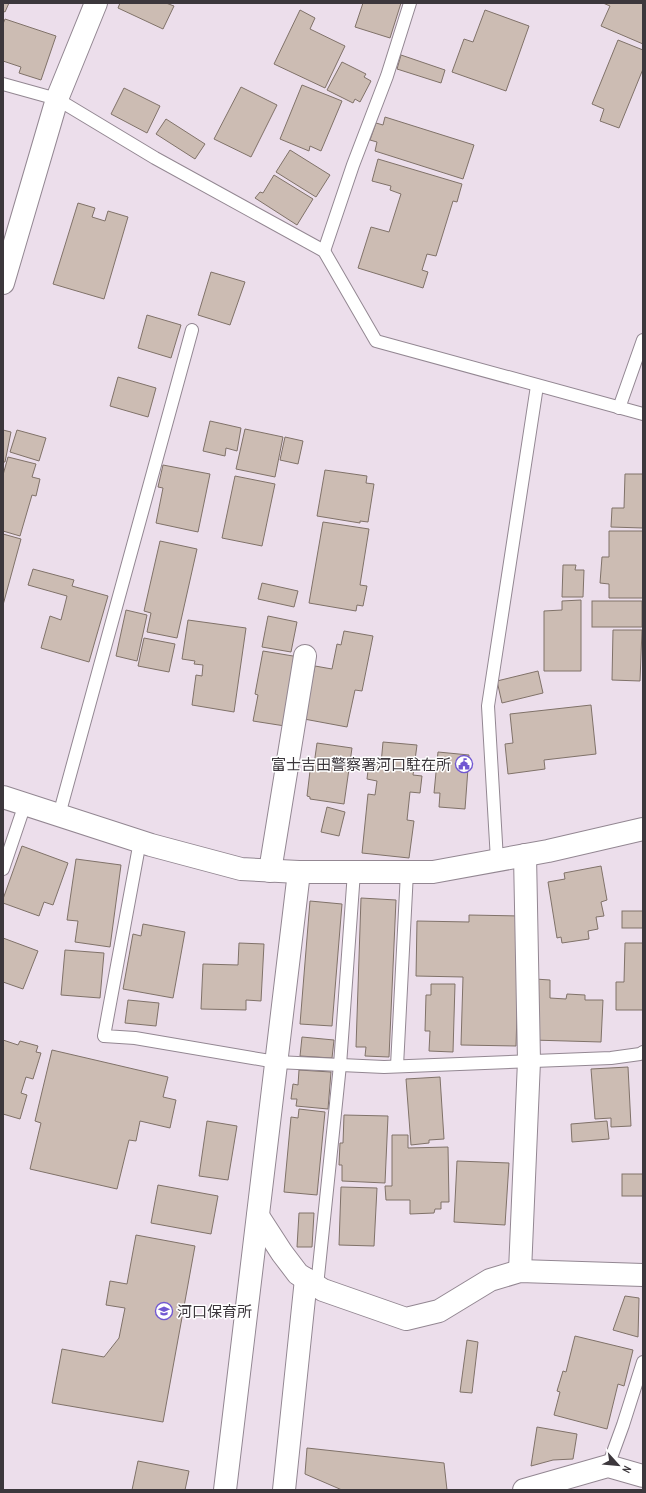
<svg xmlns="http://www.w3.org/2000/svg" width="646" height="1493" font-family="'PT Sans Narrow','Noto Sans JP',sans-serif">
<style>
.building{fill:#ccbcb3;stroke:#807269}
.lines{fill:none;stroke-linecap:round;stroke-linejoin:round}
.service-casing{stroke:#938792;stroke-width:14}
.minor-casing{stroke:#938792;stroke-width:24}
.tertiary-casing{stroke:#938792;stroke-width:24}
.service{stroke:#fff;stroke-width:12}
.minor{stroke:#fff;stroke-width:22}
.tertiary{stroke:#fff;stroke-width:22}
.labels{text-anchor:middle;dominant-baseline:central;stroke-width:3;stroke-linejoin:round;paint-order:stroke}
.poi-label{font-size:15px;fill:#3c373c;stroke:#fff;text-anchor:end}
</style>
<rect width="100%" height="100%" fill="#ecdeeb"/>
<g class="building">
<path d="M3,3H9L5,12L3,11Z"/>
<path d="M120,3H166L174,6L163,29L118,8Z"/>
<path d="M363,3H401L390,38L355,27Z"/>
<path d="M603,3H643V44L601,26L610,6Z"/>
<path d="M300,10L315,18L310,29L345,46L325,88L274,64Z"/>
<path d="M485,10L529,26L506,91L452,72L464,39L473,42Z"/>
<path d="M5,19L56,36L41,80L19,73L21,67L3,61V24Z"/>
<path d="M618,40L643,50V69L619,128L600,121L604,109L592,104Z"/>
<path d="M401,55L445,70L441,83L397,69Z"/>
<path d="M342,62L366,74L364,77L371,81L360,102L355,99L353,103L327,90Z"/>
<path d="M302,85L342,101L321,151L310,146L309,151L280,139Z"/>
<path d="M241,87L277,105L251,157L214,139Z"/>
<path d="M124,88L160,106L147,133L111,114Z"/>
<path d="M385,117L474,145L463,179L375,151L377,142L370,140L376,123L383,125Z"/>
<path d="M166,119L205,144L195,159L156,134Z"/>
<path d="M290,150L330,175L316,197L276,172Z"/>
<path d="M378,159L462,184L457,202L453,201L436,256L427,254L422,270L428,272L423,288L358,268L371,227L389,232L401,194L390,190L391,186L372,181Z"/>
<path d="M274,175L313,199L297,225L255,198L260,192L263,193Z"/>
<path d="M78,203L95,208L92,217L105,221L108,211L128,217L104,299L53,284Z"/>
<path d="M211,272L245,282L230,325L198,315Z"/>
<path d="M147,315L181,325L171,358L138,348Z"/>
<path d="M118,377L156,388L148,417L110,406Z"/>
<path d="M210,421L241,428L237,451L226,448L225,456L203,451Z"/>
<path d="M245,429L283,437L275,477L236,469Z"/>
<path d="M3,430L11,432L5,462H3Z"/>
<path d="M17,430L46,438L39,461L10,452Z"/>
<path d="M285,437L303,441L298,464L280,460Z"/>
<path d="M8,457L36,464L32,477L40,479L36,496L32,495L20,536L3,531V475Z"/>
<path d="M163,465L210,474L198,532L156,523L163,488L158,487Z"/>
<path d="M325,470L367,476L366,483L374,484L368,522L360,521V523L317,516Z"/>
<path d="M625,474H643V528L611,527L612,508H624Z"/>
<path d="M235,476L275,484L262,546L222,538Z"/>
<path d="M323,522L369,529L360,585L367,586L363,606L357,605L356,611L309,603Z"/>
<path d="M609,531H643V598H609V584L600,583L602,557H609Z"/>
<path d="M3,534L21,539L3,605Z"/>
<path d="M160,541L197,549L177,638L147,632L151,613L144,611Z"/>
<path d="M563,565H576L575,570H584L583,597H562Z"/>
<path d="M33,569L74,580L72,586L108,596L89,662L41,648L50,616L61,620L67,596L28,585Z"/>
<path d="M262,583L298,591L294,607L258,599Z"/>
<path d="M581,600V671H544V611L562,610V601Z"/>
<rect x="592" y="601" width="50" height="26"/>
<path d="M126,610L147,615L137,661L116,656Z"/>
<path d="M268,616L297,622L291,652L262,647Z"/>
<path d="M188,620L246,628L234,712L192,705L196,675L202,676L203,665L194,664L195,661L182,659Z"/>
<path d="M613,630H642L640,681L612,680Z"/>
<path d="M344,631L373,636L362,691L355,690L347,727L304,719L315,666L332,669L337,644L341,645Z"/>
<path d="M144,638L175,644L169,672L138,666Z"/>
<path d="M263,651L299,657L285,726L253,721L258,695L255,694Z"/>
<path d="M538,671L543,693L502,703L497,681Z"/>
<path d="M591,705L596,754L544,760L545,769L508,774L505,744L513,743L510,714Z"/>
<path d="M383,742L417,745L413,775L422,776L420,793L410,792L407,820L414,821L409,858L362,853L368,794L375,795L377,781L367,779L369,762L381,764Z"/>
<path d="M317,743L352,748L344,804L310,799V797L307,796L310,771L313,772Z"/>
<path d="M438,752L469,755L465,809L439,807L440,793H434Z"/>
<path d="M327,807L345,812L339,836L321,832Z"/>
<path d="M22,846L68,863L53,905L44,902L39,916L3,903V899Z"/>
<path d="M76,859L121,865L110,947L75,942L78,921L67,920Z"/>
<path d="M601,866L607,900L601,902L604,916L596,917L598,929L588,931L589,939L562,943L561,937L557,938L548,882L565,879L564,873Z"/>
<path d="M361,898L396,900L389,1057L365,1056L366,1047H356Z"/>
<path d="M310,901L342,904L332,1026L300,1024Z"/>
<rect x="622" y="911" width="21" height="17"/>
<path d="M469,915L520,916L516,1046L461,1045L463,977L416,976L417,921L469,922Z"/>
<path d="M143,924L185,932L173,998L123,989L133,934L141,936Z"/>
<path d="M3,938L38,951L23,989L3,982Z"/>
<path d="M239,943L264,944L261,1001L246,1000V1010L201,1009L203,964L238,965Z"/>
<path d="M625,943H643V1010H616V982H624Z"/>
<path d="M65,950L104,953L100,998L61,995Z"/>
<path d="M535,979L550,980V998L566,999L567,994L585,995V1000H603L601,1042L532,1040Z"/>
<path d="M431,984H455L453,1052L429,1051L430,1031H425L426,995H431Z"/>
<path d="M128,1000L159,1003L156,1026L125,1023Z"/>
<path d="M302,1037L334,1040L332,1058L300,1056Z"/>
<path d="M3,1040L18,1045L20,1041L38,1046L36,1052L41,1053L33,1079L26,1077L21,1093L27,1095L20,1119L3,1114Z"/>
<path d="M52,1050L168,1077L163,1097L176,1100L170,1128L140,1121L136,1141L129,1140L117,1189L30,1169L41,1123L35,1121Z"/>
<path d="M628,1067L631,1126L611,1127V1118L595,1119L591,1069Z"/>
<path d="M299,1070L331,1072L328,1109L296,1106L297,1099H291L293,1084L298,1085Z"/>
<path d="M440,1077L444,1139L429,1140V1143L411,1145L406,1079Z"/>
<path d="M299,1109L325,1112L317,1195L284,1192L291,1117L298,1118Z"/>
<path d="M344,1115L388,1116L385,1183L342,1181V1165H339L340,1143H343Z"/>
<path d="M207,1121L237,1126L228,1180L199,1176Z"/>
<path d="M607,1121L609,1139L572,1142L571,1124Z"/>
<path d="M392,1135H408V1148L448,1147L449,1202H441V1209H435L434,1213L410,1214V1200H386L385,1186H392Z"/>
<path d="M457,1161L509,1163L505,1225L454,1222Z"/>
<rect x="622" y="1174" width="21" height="22"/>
<path d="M158,1185L218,1196L211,1234L151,1223Z"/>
<path d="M341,1187L377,1188L374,1246L339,1245Z"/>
<path d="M299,1213H314L312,1247H297Z"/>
<path d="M136,1235L195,1246L163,1422L52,1403L62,1349L104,1357L119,1338L125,1308L106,1305L110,1281L127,1284Z"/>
<path d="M625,1296L639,1298L638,1337L613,1330Z"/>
<path d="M575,1336L633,1350L624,1386L618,1384L607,1429L554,1415L560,1392L557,1391L563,1371L566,1372Z"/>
<path d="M467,1340L478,1342L472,1393L460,1392Z"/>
<path d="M537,1427L577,1434L573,1459L553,1460L531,1466Z"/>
<path d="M307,1448L444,1463L447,1490H342L305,1474Z"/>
<path d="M138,1461L189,1471L185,1490H132Z"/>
</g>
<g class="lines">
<g class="service-casing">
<g id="service">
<path d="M3,84L57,99L155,158L324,251L376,341L643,414"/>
<path d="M324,251L353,165L387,76L410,3"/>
<path d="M619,408L643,340"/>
<path d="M59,815L192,330"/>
<path d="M140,841L104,1036L135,1038L276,1062L384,1067L611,1058L640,1054L643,1052"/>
<path d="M497,860L488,706L537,386"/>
<path d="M3,869L25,804"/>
<path d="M397,1066L407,872"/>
<path d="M317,1286L340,1065L354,872"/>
<path d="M608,1466L623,1425L643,1362"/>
</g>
</g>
<g class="minor-casing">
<g id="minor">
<path d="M270,871L305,656"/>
<path d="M258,1216L282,1253L298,1274L323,1290L406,1319L439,1311L490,1280L520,1271L643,1275"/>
<path d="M520,1271L529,1061L525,855"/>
<path d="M225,1490L299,872"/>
<path d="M284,1490L306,1279"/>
<path d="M524,1490L608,1466L643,1476"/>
</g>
</g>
<g class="tertiary-casing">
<g id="tertiary">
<path d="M3,283L57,99L96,3"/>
<path d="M3,797L151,845L241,869L299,872H433L548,851L643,829"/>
</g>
</g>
<use href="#service" class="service"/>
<use href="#minor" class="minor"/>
<use href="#tertiary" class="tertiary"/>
</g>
<defs>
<g id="civic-ring" transform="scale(0.9)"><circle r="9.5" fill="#fff" stroke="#7158d2" stroke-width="1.5"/><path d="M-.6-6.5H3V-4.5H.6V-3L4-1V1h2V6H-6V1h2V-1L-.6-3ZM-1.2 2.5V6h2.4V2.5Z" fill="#7158d2"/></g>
<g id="school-ring" transform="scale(0.9)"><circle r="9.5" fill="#fff" stroke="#7158d2" stroke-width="1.5"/><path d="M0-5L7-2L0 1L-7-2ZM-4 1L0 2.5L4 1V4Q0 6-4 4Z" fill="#7158d2"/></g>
</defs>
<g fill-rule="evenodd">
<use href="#civic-ring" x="464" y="764"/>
<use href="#school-ring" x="164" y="1311"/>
</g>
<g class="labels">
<g class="poi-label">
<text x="451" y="764">富士吉田警察署河口駐在所</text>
<text x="177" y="1311" text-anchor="start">河口保育所</text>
</g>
</g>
<rect width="646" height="1493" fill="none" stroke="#3c373c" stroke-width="8"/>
<g transform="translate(618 1465) rotate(117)" stroke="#ffffff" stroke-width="3" paint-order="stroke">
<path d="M0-3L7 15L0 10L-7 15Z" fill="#3c373c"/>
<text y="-6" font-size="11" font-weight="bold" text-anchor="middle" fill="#3c373c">N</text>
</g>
</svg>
